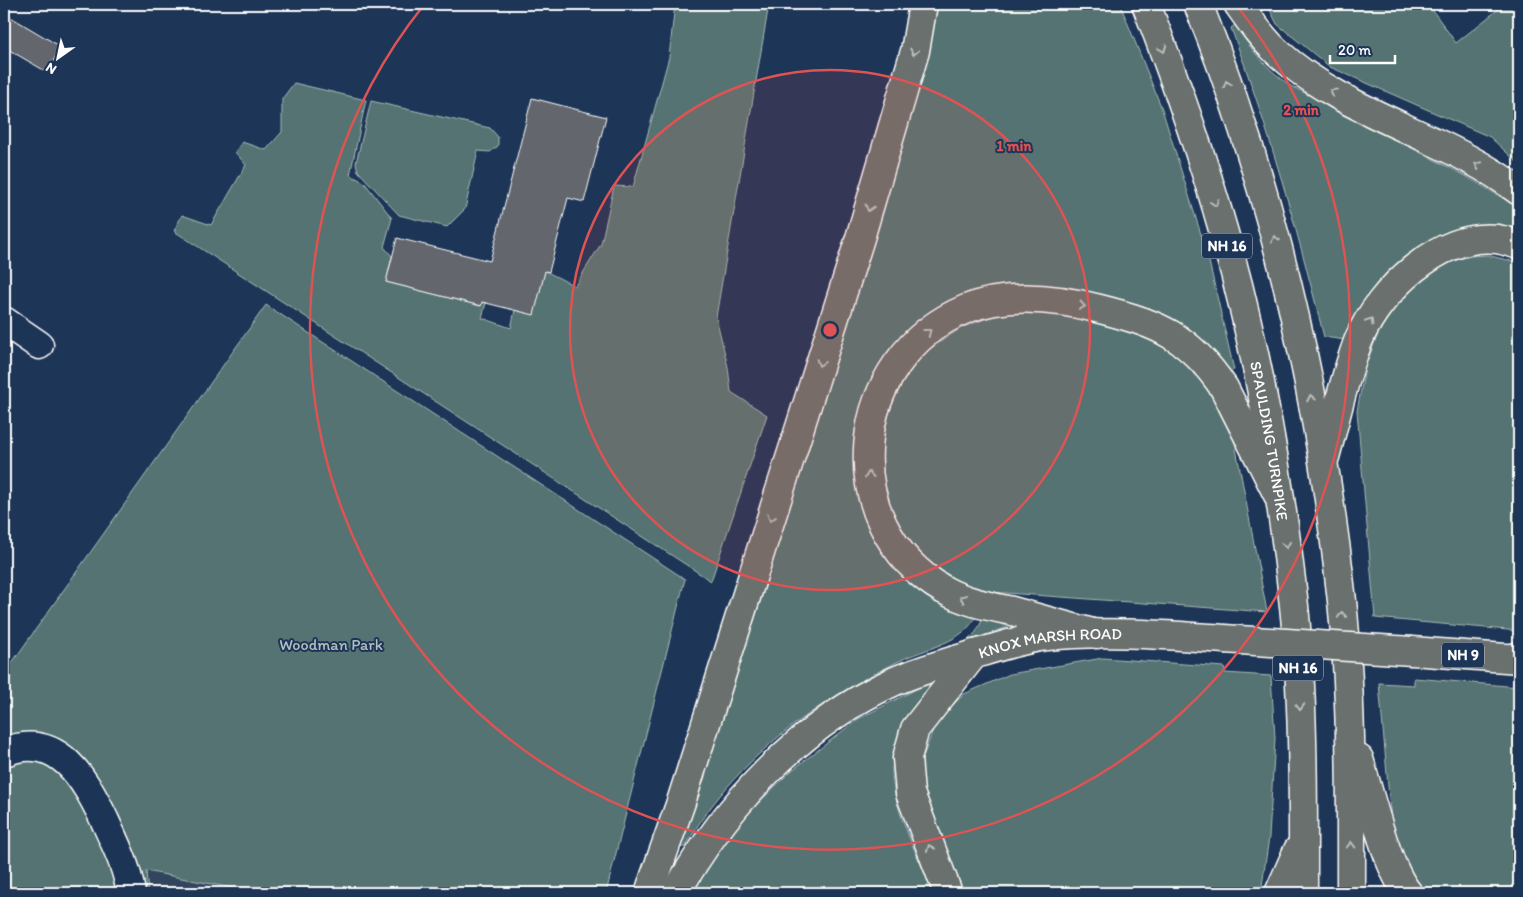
<svg xmlns="http://www.w3.org/2000/svg" width="1523" height="897" font-family="Itim,sans-serif">
<style>
.built{fill:#32445e}
.green{fill:#557372;stroke:#aab9b8}
.building{fill:#63666d;stroke:#fff}
.lines{fill:none;stroke-linecap:round;stroke-linejoin:round}
.minor-casing{stroke:#fff;stroke-width:31}
.major-casing{stroke:#fff;stroke-width:31}
.highway-casing{stroke:#fff;stroke-width:31}
.minor{stroke:#1d3557;stroke-width:28}
.major{stroke:#6b706d;stroke-width:28}
.highway{stroke:#6b706d;stroke-width:28}
.major-bridge-casing{stroke:#fff;stroke-width:31;stroke-linecap:butt}
.major-bridge{stroke:#6b706d;stroke-width:28}
.oneway{stroke:#bcbfbd}
.ring{fill:none;stroke:#de5353;stroke-width:2.5}
.labels{text-anchor:middle;dominant-baseline:central;stroke-width:4;stroke-linejoin:round;paint-order:stroke}
.shield{fill:#1d3557;stroke:#bbc2cd;stroke-width:1}
.shield-label{font-size:15px;font-weight:bold;fill:#fff}
.street-label{font-size:16px;fill:#fff;stroke:#1d3557}
.park-label{font-size:16px;fill:#b2c0c0;stroke:#1d3557}
.centre{fill:#de5353;stroke:#1d3557;stroke-width:2.5}
.ring-label{font-size:15px;text-anchor:middle;font-weight:bold;fill:#de5353;stroke:#1d3557;stroke-width:4;stroke-linejoin:round;paint-order:stroke}
</style>
<rect width="100%" height="100%" fill="#1d3557"/>
<filter id="ink" filterUnits="userSpaceOnUse"><feTurbulence type="fractalNoise" baseFrequency=".02" numOctaves="2"/><feDisplacementMap in="SourceGraphic" scale="10" xChannelSelector="R" yChannelSelector="G"/><feConvolveMatrix kernelMatrix="1 2 1 2 8 2 1 2 1" color-interpolation-filters="sRGB"/></filter>
<g filter="url(#ink)">
<path class="built" d="M145,871L257,893H148Z"/>
<g class="green">
<path d="M675,4H769L716,317L728,367L731,392L767,415L711,581L174,231L182,215L211,225L246,165L235,152L242,142L266,150L282,132V99L294,83L366,100L350,175L364,182L392,218L384,247L392,256L386,282L481,306L482,302L486,303L482,318L511,328L515,310L534,314L545,271L575,286L601,244L614,186L633,187L669,57Z"/>
<path d="M935,4H1120L1162,109L1208,257L1234,370L1224,372L1044,290L886,358L874,377L859,419L856,441L864,508L977,614C965,643 925,648 899,661C826,698 765,738 714,803C703,816 694,832 685,847L673,848Z"/>
<path d="M1267,4H1428L1456,43L1505,4H1519V164L1490,137L1330,67L1277,24Z"/>
<path d="M1236,24C1250,50 1267,69 1291,86L1464,175L1516,206L1519,209V238L1482,231L1345,340L1324,337C1298,232 1269,129 1231,28Z"/>
<path d="M371,101L490,128L498,137V146L490,152L478,151L465,209L447,227L399,215L358,171L356,163Z"/>
<path d="M1487,255L1519,263V631L1375,618L1357,411L1365,368L1380,328L1407,290L1441,264L1471,256Z"/>
<path d="M266,305L685,579L606,893H257L146,871L148,893H4V674Z"/>
<path d="M1022,310L1090,317L1129,326L1181,355L1211,390L1234,438L1267,612L965,590L907,544L882,493L879,435L901,380L928,350L961,328L1001,313Z"/>
<path d="M985,615L1011,622L1008,627L966,642L976,632Z"/>
<path d="M1103,658L1224,667L1225,673L1271,676L1275,738L1269,837L1261,893H958L920,792L922,760L933,730L942,716L964,694L1010,674Z"/>
<path d="M1414,678L1519,687V893H1414L1392,832L1379,683L1414,685Z"/>
<path d="M928,683L932,685L931,690C920,710 904,732 895,754C881,787 920,861 934,893H691L729,832L791,771L858,719Z"/>
</g>
<g class="building">
<path d="M4,13L61,47L47,72L4,47Z"/>
<path d="M532,98L606,117L584,202L568,198L549,272L545,271L534,315L482,302L481,306L386,282L397,238L490,261Z"/>
</g>
<g class="lines">
<g class="minor-casing">
<g id="minor">
<path d="M4,321L39,345"/>
<path d="M4,752C59,730 85,780 105,821C116,845 127,867 131,893"/>
</g>
</g>
<g class="major-casing">
<g id="major">
<path d="M1412,651L1519,659"/>
<path id="s1" d="M676,893C725,805 802,723 895,681C918,671 942,664 966,657C992,649 1020,639 1047,636C1105,630 1165,635 1224,639"/>
</g>
</g>
<g class="highway-casing">
<g id="highway">
<path id="s2" d="M1146,4C1175,79 1202,155 1224,233C1259,354 1280,481 1294,606C1304,701 1303,798 1303,893"/>
<path d="M1198,4C1274,194 1320,398 1342,601C1352,698 1351,796 1351,893"/>
<path d="M1238,4C1250,21 1261,37 1276,51C1346,116 1445,134 1519,191"/>
<path d="M1325,457C1336,418 1344,377 1359,339C1379,291 1440,232 1497,239C1504,240 1512,243 1519,245"/>
<path d="M1097,634C1069,627 1041,619 1012,611C988,606 966,602 944,590C831,524 848,358 966,309C1008,292 1057,298 1100,309C1159,324 1189,336 1224,388L1279,497"/>
<path d="M1513,658L1519,656"/>
<path d="M1359,759C1370,794 1386,867 1408,893"/>
<path d="M649,893L681,802L860,238L915,51L923,4"/>
<path d="M948,893L910,793L907,758L915,729L974,654"/>
<path d="M1279,893L1298,850"/>
</g>
</g>
<use href="#minor" class="minor"/>
<use href="#major" class="major"/>
<use href="#highway" class="highway"/>
<g class="major-bridge-casing">
<path id="major-bridge" d="M1224,639L1412,651"/>
</g>
<use href="#major-bridge" class="major-bridge"/>
</g>
<defs><path id="oneway-chevron" d="M-2-3.5L2.5 0L-2 3.5" fill="none" stroke-width="1.6" stroke-linecap="round" stroke-linejoin="round" transform="scale(1.25)"/></defs>
<g class="oneway">
<use href="#oneway-chevron" transform="translate(1163 49) rotate(69)"/>
<use href="#oneway-chevron" transform="translate(914 52) rotate(103)"/>
<use href="#oneway-chevron" transform="translate(1227 84) rotate(-109)"/>
<use href="#oneway-chevron" transform="translate(1333 92) rotate(-151)"/>
<use href="#oneway-chevron" transform="translate(1478 165) rotate(-154)"/>
<use href="#oneway-chevron" transform="translate(1215 203) rotate(72)"/>
<use href="#oneway-chevron" transform="translate(869 208) rotate(107)"/>
<use href="#oneway-chevron" transform="translate(1275 239) rotate(-106)"/>
<use href="#oneway-chevron" transform="translate(1082 306) rotate(8)"/>
<use href="#oneway-chevron" transform="translate(1370 321) rotate(-58)"/>
<use href="#oneway-chevron" transform="translate(928 332) rotate(-38)"/>
<use href="#oneway-chevron" transform="translate(820 363) rotate(108)"/>
<use href="#oneway-chevron" transform="translate(1311 398) rotate(-101)"/>
<use href="#oneway-chevron" transform="translate(869 475) rotate(-96)"/>
<use href="#oneway-chevron" transform="translate(771 518) rotate(108)"/>
<use href="#oneway-chevron" transform="translate(1286 545) rotate(82)"/>
<use href="#oneway-chevron" transform="translate(963 598) rotate(-157)"/>
<use href="#oneway-chevron" transform="translate(1342 615) rotate(-94)"/>
<use href="#oneway-chevron" transform="translate(1300 707) rotate(89)"/>
<use href="#oneway-chevron" transform="translate(1351 845) rotate(-90)"/>
<use href="#oneway-chevron" transform="translate(930 848) rotate(-112)"/>
</g>
</g>
<circle cx="830" cy="330" r="260" fill="#de5353" fill-opacity=".12"/>
<g class="ring">
<circle cx="830" cy="330" r="260"/>
<path d="M1237 6A520 520 0 1 1 423 6"/>
</g>
<g class="labels">
<g class="shield">
<rect x="1202" y="233.5" width="50" height="25" rx="4"/>
<rect x="1442" y="642.5" width="42" height="25" rx="4"/>
<rect x="1273" y="655.5" width="50" height="25" rx="4"/>
</g>
<g class="shield-label">
<text x="1227" y="246">NH 16</text>
<text x="1463" y="655">NH 9</text>
<text x="1298" y="668">NH 16</text>
</g>
<g class="street-label">
<text stroke="none"><textPath href="#s2" startOffset="455">SPAULDING TURNPIKE</textPath></text>
<text stroke="none"><textPath href="#s1" startOffset="471">KNOX MARSH ROAD</textPath></text>
</g>
<g class="park-label">
<text x="331" y="644">Woodman Park</text>
</g>
</g>
<circle cx="830" cy="330" r="8" class="centre"/>
<g class="ring-label">
<text x="1301" y="115">2 min</text>
<text x="1014" y="151">1 min</text>
</g>
<rect width="1523" height="897" fill="none" stroke="#1d3557" stroke-width="20"/>
<rect x="10" y="10" width="1503" height="877" fill="none" stroke="#fff" stroke-width="2" filter="url(#ink)"/>
<g transform="translate(58 58) rotate(213)" stroke="#1d3557" stroke-width="4" paint-order="stroke">
<path d="M0-4L9 19L0 12L-9 19Z" fill="#ffffff"/>
<text y="-8" font-size="14" font-weight="bold" text-anchor="middle" fill="#ffffff">N</text>
</g>
<path d="M1330 55v8h65v-8" fill="none" stroke="#ffffff" stroke-width="2.5"/>
<text x="1338" y="55" font-size="15" fill="#ffffff" stroke="#1d3557" stroke-width="4" paint-order="stroke">20 m</text>
</svg>
